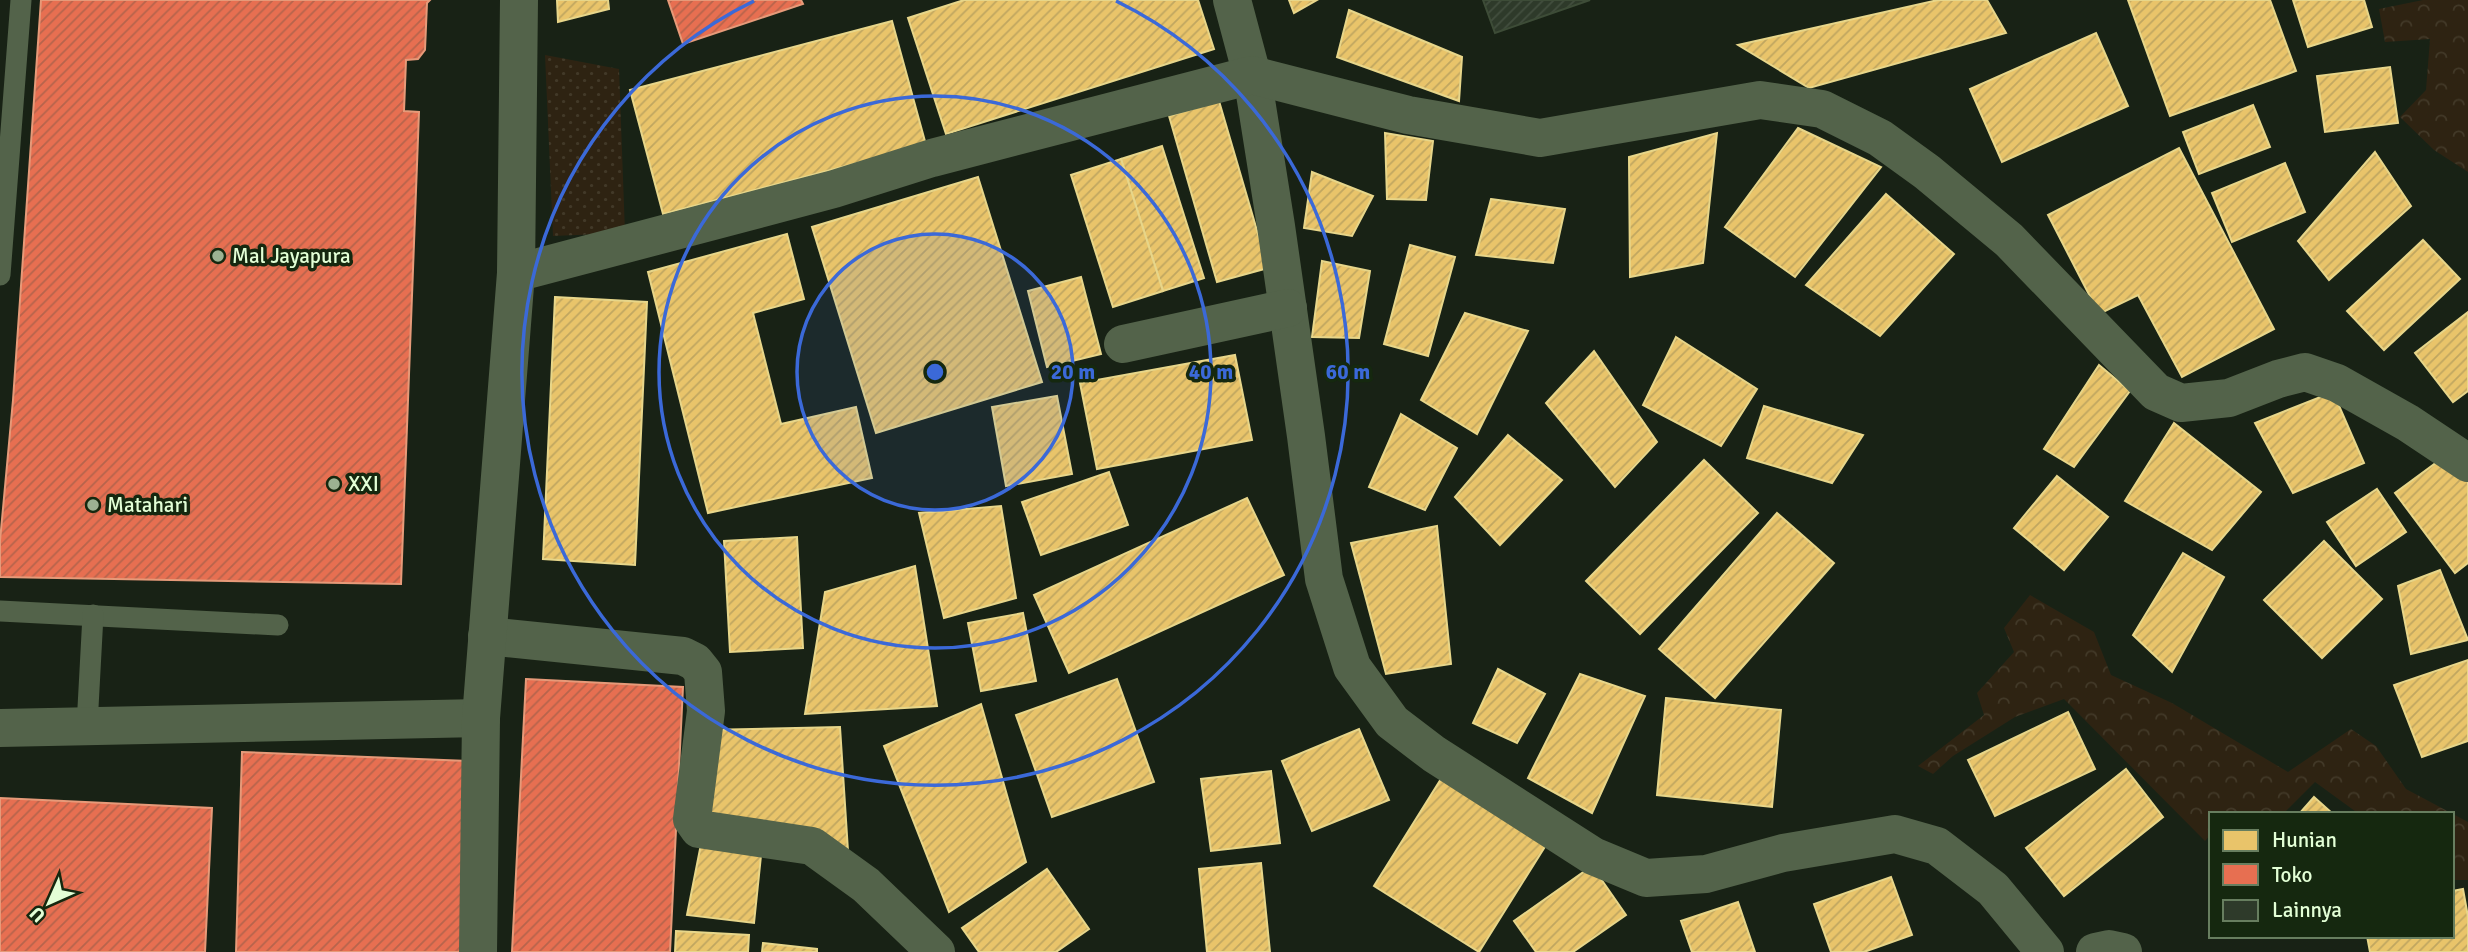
<svg xmlns="http://www.w3.org/2000/svg" width="2468" height="952" font-family="Signika,sans-serif">
<style>
.forest{fill:url(#forest-crowns)}
.park{fill:url(#park-dots)}
.homes{fill:url(#homes-hatch);stroke:#e7d68a;stroke-width:2}
.shops{fill:url(#shops-hatch);stroke:#e69a79;stroke-width:2}
.building{fill:url(#building-hatch);stroke:#3d4c37;stroke-width:2}
.lines{fill:none;stroke-linecap:round;stroke-linejoin:round}
.lane{stroke:#53634a;stroke-width:21}
.street{stroke:#53634a;stroke-width:38}
.ring{fill:none;stroke:#3b69d8;stroke-width:3.5}
.poi-dot{fill:#9cb292;stroke:#15280f;stroke-width:2.5}
.labels{text-anchor:middle;dominant-baseline:central;stroke-width:7;stroke-linejoin:round;paint-order:stroke}
.poi-label{font-size:21px;fill:#e3ffd6;stroke:#15280f;text-anchor:start}
.centre{fill:#3b69d8;stroke:#15280f;stroke-width:3.5}
.ring-label{font-size:21px;text-anchor:middle;font-weight:bold;fill:#3b69d8;stroke:#15280f;stroke-width:7;stroke-linejoin:round;paint-order:stroke}
</style>
<defs>
<pattern id="forest-crowns" width="20" height="18" patternUnits="userSpaceOnUse" patternTransform="scale(1.75)"><rect width="20" height="18" fill="#2e2312"/><path d="M2 6a3 3 0 1 1 6 0M12 15a3 3 0 1 1 6 0" fill="none" stroke="#423928"/></pattern>
<pattern id="park-dots" width="8" height="8" patternUnits="userSpaceOnUse" patternTransform="scale(1.75)"><rect width="8" height="8" fill="#2e2312"/><path d="M2 2h.1M6 6h.1" fill="none" stroke="#423928" stroke-width="1.8" stroke-linecap="round"/></pattern>
<pattern id="homes-hatch" width="6" height="6" patternUnits="userSpaceOnUse" patternTransform="scale(1.75)"><rect width="6" height="6" fill="#e9c46a"/><path d="M-1 1l2-2M0 6l6-6M5 7l2-2" fill="none" stroke="#c0a660"/></pattern>
<pattern id="shops-hatch" width="6" height="6" patternUnits="userSpaceOnUse" patternTransform="scale(1.75)"><rect width="6" height="6" fill="#e76f51"/><path d="M-1 1l2-2M0 6l6-6M5 7l2-2" fill="none" stroke="#b6644c"/></pattern>
<pattern id="building-hatch" width="6" height="6" patternUnits="userSpaceOnUse" patternTransform="scale(1.75)"><rect width="6" height="6" fill="#2e3a2a"/><path d="M-1 1l2-2M0 6l6-6M5 7l2-2" fill="none" stroke="#424e3e"/></pattern>
</defs>
<rect width="100%" height="100%" fill="#182215"/>
<g class="forest">
<path d="M2423,0H2468V172L2434,150L2400,117L2426,90L2430,39L2385,42L2379,9Z"/>
<path d="M2030,595L2094,632L2111,675L2172,703L2288,772L2351,729L2376,746L2406,789L2468,822V880H2452V814H2359L2315,782L2283,814H2211V834L2205,841L2064,699L2015,717L1953,756L1933,774L1918,766L1984,715L1977,693L2014,652L2004,628Z"/>
</g>
<path class="park" d="M545,55L619,69L625,233L553,236Z"/>
<g class="homes">
<path d="M557,0H608L609,9L558,22Z"/>
<path d="M964,0H1198L1214,49L946,134L908,18Z"/>
<path d="M1289,0H1317L1294,13Z"/>
<path d="M1938,0H1987L2006,33L1809,88L1738,45Z"/>
<path d="M2128,0H2270L2296,71L2170,116Z"/>
<path d="M2293,0H2364L2372,27L2308,47Z"/>
<path d="M1349,10L1462,57L1459,101L1337,57Z"/>
<path d="M892,21L926,145L663,214L630,90Z"/>
<path d="M2096,33L2128,106L2002,162L1970,89Z"/>
<path d="M2390,67L2398,123L2325,132L2317,76Z"/>
<path d="M1219,101L1268,268L1217,282L1169,116Z"/>
<path d="M2253,105L2270,147L2199,174L2183,132Z"/>
<path d="M1798,128L1881,167L1795,277L1725,227Z"/>
<path d="M1385,133L1433,141L1426,200L1387,199Z"/>
<path d="M1717,133L1703,263L1630,277L1629,157Z"/>
<path d="M1162,146L1204,278L1163,291L1121,159Z"/>
<path d="M2179,148L2274,329L2182,377L2138,295L2099,314L2048,215Z"/>
<path d="M2375,152L2411,206L2329,280L2298,241Z"/>
<path d="M1121,159L1163,291L1113,307L1071,175Z"/>
<path d="M2285,163L2305,212L2232,242L2212,193Z"/>
<path d="M1312,172L1373,196L1352,236L1304,228Z"/>
<path d="M978,177L1042,382L876,433L812,227Z"/>
<path d="M1886,194L1954,254L1880,336L1806,285Z"/>
<path d="M1491,199L1565,209L1553,263L1476,255Z"/>
<path d="M787,234L804,299L753,313L781,424L856,407L872,478L708,513L648,272Z"/>
<path d="M2423,240L2460,279L2384,350L2347,311Z"/>
<path d="M1410,245L1455,257L1428,356L1384,344Z"/>
<path d="M1322,261L1370,271L1359,338L1312,337Z"/>
<path d="M1081,277L1101,354L1047,367L1028,291Z"/>
<path d="M555,297L647,302L635,565L543,559Z"/>
<path d="M2468,312V391L2453,402L2415,353Z"/>
<path d="M1465,313L1528,331L1477,434L1421,400Z"/>
<path d="M1676,337L1757,389L1721,446L1643,405Z"/>
<path d="M1594,351L1657,442L1615,487L1546,403Z"/>
<path d="M1235,355L1252,440L1097,469L1080,383Z"/>
<path d="M2099,365L2130,391L2074,467L2044,449Z"/>
<path d="M2333,392L2364,463L2293,493L2255,423Z"/>
<path d="M1057,396L1072,474L1006,486L992,407Z"/>
<path d="M1764,406L1863,435L1832,483L1747,458Z"/>
<path d="M1401,414L1457,448L1425,510L1369,487Z"/>
<path d="M2174,423L2261,492L2212,550L2125,501Z"/>
<path d="M1508,435L1562,480L1500,545L1455,497Z"/>
<path d="M2448,454L2468,480V563L2455,573L2395,493Z"/>
<path d="M1704,460L1758,513L1640,634L1586,581Z"/>
<path d="M1109,472L1128,525L1041,555L1022,502Z"/>
<path d="M2057,476L2108,517L2064,570L2014,528Z"/>
<path d="M2377,489L2406,532L2356,566L2327,522Z"/>
<path d="M1247,498L1284,575L1069,673L1034,595Z"/>
<path d="M1001,506L1016,598L944,618L919,513Z"/>
<path d="M1777,513L1834,563L1715,698L1659,649Z"/>
<path d="M1437,526L1451,664L1386,674L1351,543Z"/>
<path d="M797,537L803,648L730,652L724,541Z"/>
<path d="M2324,541L2382,599L2322,658L2264,600Z"/>
<path d="M2183,553L2224,577L2172,672L2133,635Z"/>
<path d="M915,566L937,706L805,714L825,592Z"/>
<path d="M2440,570L2468,640L2411,654L2398,586Z"/>
<path d="M1023,613L1036,681L981,691L968,623Z"/>
<path d="M2468,660V741L2422,757L2394,685Z"/>
<path d="M1498,669L1545,694L1517,743L1473,723Z"/>
<path d="M1580,674L1645,696L1592,813L1528,778Z"/>
<path d="M1117,679L1154,782L1052,817L1016,715Z"/>
<path d="M1666,698L1781,710L1772,807L1657,795Z"/>
<path d="M981,704L1026,862L949,912L884,746Z"/>
<path d="M2068,712L2095,769L1995,816L1968,760Z"/>
<path d="M840,727L848,851L704,826L705,730Z"/>
<path d="M1359,729L1389,800L1312,831L1282,761Z"/>
<path d="M2126,769L2163,817L2064,896L2026,848Z"/>
<path d="M1271,771L1280,843L1211,851L1201,779Z"/>
<path d="M1446,771L1551,837L1479,952L1374,886Z"/>
<path d="M2314,797L2333,814H2299Z"/>
<path d="M701,844L762,846L754,923L687,915Z"/>
<path d="M1261,863L1270,952H1207L1199,869Z"/>
<path d="M1592,866L1626,915L1573,952H1536L1514,921Z"/>
<path d="M1047,869L1089,929L1056,952H979L962,928Z"/>
<path d="M1891,877L1912,935L1864,952H1831L1814,904Z"/>
<path d="M2463,889L2468,917V952H2370L2367,936H2452V891Z"/>
<path d="M1738,902L1755,952H1692L1681,921Z"/>
<path d="M676,931L749,935L748,952H675Z"/>
<path d="M763,943L817,949V952H762Z"/>
</g>
<g class="shops">
<path d="M41,0H430L427,3L425,50L418,59L406,60L404,111L419,112L401,584L0,577V541L13,400Z"/>
<path d="M668,0H801L803,4L683,44Z"/>
<path d="M526,679L683,687L670,952H512Z"/>
<path d="M242,752L468,761L462,952H236Z"/>
<path d="M0,798L212,808L205,952H0Z"/>
</g>
<path class="building" d="M1483,0H1590L1495,33Z"/>
<g class="lines">
<g class="lane">
<path d="M0,275L21,0"/>
<path d="M0,611L278,625"/>
<path d="M87,726L93,615"/>
</g>
<g class="street">
<path d="M1232,0L1252,75L1276,226L1306,436L1324,579L1352,667L1392,722L1434,754L1593,856L1646,878L1706,874L1783,853L1895,834L1937,846L1993,889L2045,952"/>
<path d="M516,273L834,189L932,158L1252,75L1408,115L1540,138L1760,100L1822,109L1880,138L1927,172L2009,240L2156,392L2181,403L2229,398L2278,379L2305,372L2337,383L2408,423L2468,463"/>
<path d="M1123,344L1288,308"/>
<path d="M487,636L683,656L695,662L703,672L706,711L692,819L699,829L812,846L866,885L936,952"/>
<path d="M0,728L481,718"/>
<path d="M478,952L481,718L516,273L519,0"/>
<path d="M2095,952L2109,949L2123,952"/>
</g>
</g>
<circle cx="935" cy="372" r="138" fill="#3b69d8" fill-opacity=".12"/>
<g class="ring">
<circle cx="935" cy="372" r="138"/>
<circle cx="935" cy="372" r="276"/>
<path d="M1116 1A413 413 0 1 1 754 1"/>
</g>
<g class="poi-dot">
<circle cx="218" cy="256" r="7"/>
<circle cx="334" cy="484" r="7"/>
<circle cx="93" cy="505" r="7"/>
</g>
<g class="labels">
<g class="poi-label">
<text x="232" y="256">Mal Jayapura</text>
<text x="348" y="484">XXI</text>
<text x="107" y="505">Matahari</text>
</g>
</g>
<circle cx="935" cy="372" r="10" class="centre"/>
<g class="ring-label">
<text x="1073" y="379">20 m</text>
<text x="1211" y="379">40 m</text>
<text x="1348" y="379">60 m</text>
</g>
<rect x="2209" y="812" width="245" height="126" fill="#15280f" stroke="#677e5f" stroke-width="2"/>
<rect x="2223" y="830" width="35" height="21" fill="#e9c46a" stroke="#677e5f" stroke-width="2"/>
<text x="2272" y="847" font-size="21" fill="#e3ffd6">Hunian</text>
<rect x="2223" y="864" width="35" height="21" fill="#e76f51" stroke="#677e5f" stroke-width="2"/>
<text x="2272" y="882" font-size="21" fill="#e3ffd6">Toko</text>
<rect x="2223" y="900" width="35" height="21" fill="#2e3a2a" stroke="#677e5f" stroke-width="2"/>
<text x="2272" y="917" font-size="21" fill="#e3ffd6">Lainnya</text>
<g transform="translate(49 903) rotate(225)" stroke="#15280f" stroke-width="5" paint-order="stroke">
<path d="M0-5L12 26L0 18L-12 26Z" fill="#e3ffd6"/>
<text y="-10" font-size="19" font-weight="bold" text-anchor="middle" fill="#e3ffd6">U</text>
</g>
</svg>
